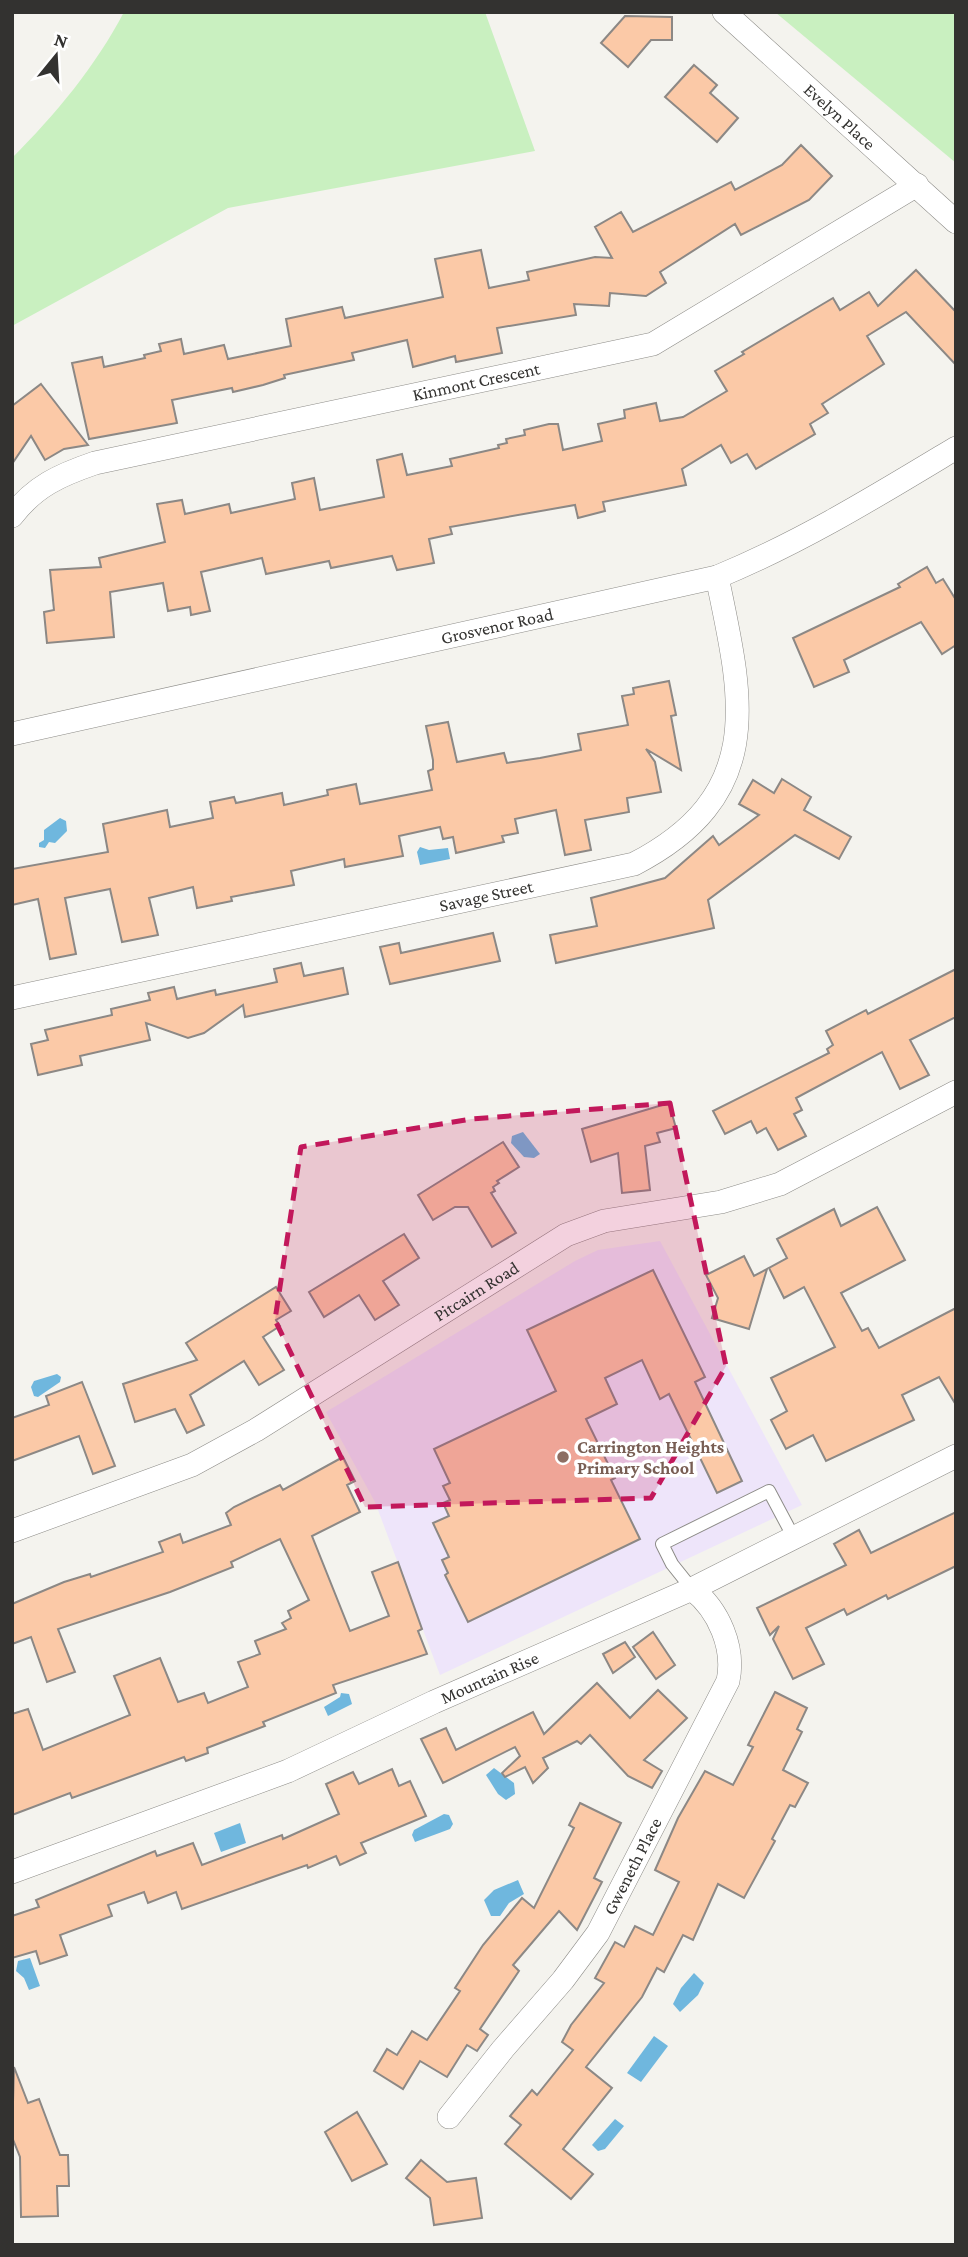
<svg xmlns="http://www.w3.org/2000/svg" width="968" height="2257" font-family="'Crimson Pro',serif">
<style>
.education{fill:#eee5fa}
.green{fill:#c9f0c0}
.water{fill:#6fb7de}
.building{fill:#fbc9a7;stroke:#8c8885;stroke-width:2}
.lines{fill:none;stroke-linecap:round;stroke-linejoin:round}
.lane-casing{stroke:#8d8c88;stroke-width:14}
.street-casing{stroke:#8d8c88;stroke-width:24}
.lane{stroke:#fff;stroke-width:12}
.street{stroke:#fff;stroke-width:23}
.marked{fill:#c2185b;fill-opacity:0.2;stroke:#c2185b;stroke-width:5;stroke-dasharray:14 9;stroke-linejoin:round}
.education-dot{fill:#8d6e63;stroke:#fff;stroke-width:2.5}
.labels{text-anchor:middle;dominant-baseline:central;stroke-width:7;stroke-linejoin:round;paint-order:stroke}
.street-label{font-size:18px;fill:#333230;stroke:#fff}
.education-label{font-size:18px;font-weight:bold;fill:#785e54;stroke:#fff;text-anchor:start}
</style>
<rect width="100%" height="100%" fill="#f4f3ee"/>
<path class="education" d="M660,1241L802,1505L440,1675L375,1502L326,1412L575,1261L598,1250Z"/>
<g class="green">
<path d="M124,12H485L535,151L228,208L12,326V158C56,114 95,67 124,12Z"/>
<path d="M775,12H956V163Z"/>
</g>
<g class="water">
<path d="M60,818L66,821L67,831L55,843L49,842L45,848L39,847V843L44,840V830Z"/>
<path d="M420,847L429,850L448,848L450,859L420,865L417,852Z"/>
<path d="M523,1132L540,1154L534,1158L524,1157L511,1143L512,1136Z"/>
<path d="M57,1374L61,1377L60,1382L38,1397L34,1396L31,1387L34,1381Z"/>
<path d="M341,1693L349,1694L352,1704L328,1716L324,1707L340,1697Z"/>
<path d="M494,1768L514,1783L515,1794L506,1800L498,1794L486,1775Z"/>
<path d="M444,1814L449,1815L453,1824L450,1829L415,1842L412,1835L414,1830Z"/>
<path d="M240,1823L246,1843L221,1852L214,1833Z"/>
<path d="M518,1880L524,1894L509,1903L500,1916H491L484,1900L494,1890Z"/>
<path d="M30,1958L40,1986L29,1990L24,1978L16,1971L18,1961Z"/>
<path d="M694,1973L704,1983L698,1995L680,2012L673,2004L681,1988Z"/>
<path d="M654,2036L668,2046L641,2082L627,2073Z"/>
<path d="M615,2119L624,2126L605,2149L598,2151L592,2145Z"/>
</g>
<g class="building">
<path d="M625,16L672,17V40H651L628,67L601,43Z"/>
<path d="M694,65L717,85L710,93L738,118L717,142L665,97Z"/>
<path d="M801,145L832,176L809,200L741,235L735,224L660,272L666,283L646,296L610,293L609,306L574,304L576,315L497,328L502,353L456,362L455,356L413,367L407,340L352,353L354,360L284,375L285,378L263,385L233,392L232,388L172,400L177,423L89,439L72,363L102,357L104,367L145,358L144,355L161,351L159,344L181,339L184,354L224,345L228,359L291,346L286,319L342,307L345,318L443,297L435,259L481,250L489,288L529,280L527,272L595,257L612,258L595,227L621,212L633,232L731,182L735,190L782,165Z"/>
<path d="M916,270L956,312V365L906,312L867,336L884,364L822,404L828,413L810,424L815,434L756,469L747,454L731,463L721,445L682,469L686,485L603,502L605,511L578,518L575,505L450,527L452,534L429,539L434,563L397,570L392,556L331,568L329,561L266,574L262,558L201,572L210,611L191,615L190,607L168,611L163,583L110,592L114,637L47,643L44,612L54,610L50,570L101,567L99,558L165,542L157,504L182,500L185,514L229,504L231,513L295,499L292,483L314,478L320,510L384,497L377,460L402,454L407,475L452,466L450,459L499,448L498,445L507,443L506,439L525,435L524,430L549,424H558L563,450L602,441L598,424L625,418L624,410L656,403L660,421L683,417L727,391L715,371L744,354L742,352L833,298L840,310L869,292L878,306Z"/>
<path d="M41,384L88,445L64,449L45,460L31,436L12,464V406Z"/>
<path d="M927,567L936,583L943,579L956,600V645L942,654L921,622L844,660L849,672L814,687L793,638L900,587L898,584Z"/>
<path d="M669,681L676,715L671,716L681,770L646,749L655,762L661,792L627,798L629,812L585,820L591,850L565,855L556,810L515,819L518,833L502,836L504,842L456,853L453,837L443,839L440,827L399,836L403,856L345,867L344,859L291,871L294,885L231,897L232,901L197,908L193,887L149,898L158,935L122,942L110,889L65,898L76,954L50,959L38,899L12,905V869L108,852L103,824L167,810L170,827L213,818L210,802L234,797L236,803L282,793L284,805L328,795L327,790L356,784L360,804L432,790L428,771L433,769V760L426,726L448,722L457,762L504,753L507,763L540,758L581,750L578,734L628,725L622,696L634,694L633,688Z"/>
<path d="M782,779L811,797L804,810L851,837L839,859L795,835L708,900L714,928L556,963L550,935L597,926L591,898L665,878L713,836L719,845L759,815L739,804L753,780L774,793Z"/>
<path d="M493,933L500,961L390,984L380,947L399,943L401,953Z"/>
<path d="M301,963L304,976L343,968L348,994L245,1017L243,1005L204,1033L188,1038L146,1023L150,1040L80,1056L82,1065L38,1075L31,1044L48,1040L45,1030L112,1015L111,1009L150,1000L148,993L174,987L177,999L215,990L216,995L277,982L274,969Z"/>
<path d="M956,969V1017L910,1040L929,1075L900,1089L882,1052L796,1098L802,1110L794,1114L806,1136L778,1150L766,1128L757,1133L751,1121L725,1134L713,1111L829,1053L827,1049L833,1045L826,1031L866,1010L868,1014Z"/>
<path d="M669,1103L676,1128L657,1133L660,1142L645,1146L650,1190L622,1193L618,1153L591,1162L582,1129Z"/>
<path d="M503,1142L519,1167L497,1181L499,1183L493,1187L495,1191L491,1193L516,1233L492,1247L468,1207H455L433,1220L418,1195Z"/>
<path d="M877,1207L905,1260L841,1293L862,1331L868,1328L879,1348L956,1308V1405L939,1377L902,1395L914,1420L826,1461L813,1435L786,1449L771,1420L787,1411L771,1378L835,1347L804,1287L784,1298L769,1268L787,1258L777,1239L834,1209L841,1226Z"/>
<path d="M404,1234L419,1258L383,1281L399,1305L375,1320L359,1295L324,1317L309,1292Z"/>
<path d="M744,1256L754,1276L767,1269L749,1329L712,1318L718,1298L706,1275Z"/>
<path d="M653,1270L705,1377L695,1382L742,1481L717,1493L669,1394L660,1399L642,1360L605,1378L617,1404L586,1419L615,1478L611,1480L640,1539L468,1622L445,1575L448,1573L442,1560L449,1557L433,1523L449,1516L443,1503L450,1500L443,1486L450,1483L434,1449L556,1391L527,1330Z"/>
<path d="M276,1287L291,1311L276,1320L280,1326L263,1337L284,1370L259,1385L244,1361L190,1395L204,1425L187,1433L175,1409L135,1422L123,1384L197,1360L186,1343Z"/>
<path d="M82,1382L115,1466L93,1474L79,1436L12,1461V1418L49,1405L46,1396Z"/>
<path d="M343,1457L355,1481L347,1485L360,1512L312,1536L350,1631L389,1616L372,1572L398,1562L422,1629L418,1631L427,1654L333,1685L336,1693L263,1722L265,1726L207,1748L208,1753L186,1761L184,1757L72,1798L70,1793L12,1815V1714L28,1709L43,1750L130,1715L114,1676L160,1658L178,1702L204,1693L208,1703L248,1687L238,1662L260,1654L255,1641L286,1629L282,1623L291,1618L288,1611L309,1600L280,1539L231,1562L233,1567L170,1592L58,1629L75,1672L47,1682L31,1637L12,1644V1604L64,1582L90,1574L91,1577L163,1552L159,1542L180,1534L183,1543L231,1525L226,1513L234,1507L280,1485L283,1490Z"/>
<path d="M956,1512V1566L888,1599L886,1595L847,1615L844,1609L806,1628L824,1664L793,1679L773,1639L779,1626L770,1635L757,1608L846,1565L834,1544L859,1530L871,1553Z"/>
<path d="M653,1632L675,1665L656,1679L633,1647Z"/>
<path d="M625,1642L635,1657L613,1673L603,1654Z"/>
<path d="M597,1683L630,1718L658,1690L687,1718L644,1760L662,1771L652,1788L628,1776L590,1735L581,1744L577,1741L543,1758L548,1768L533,1783L525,1767L505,1777L502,1773L520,1756L515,1747L443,1783L421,1739L446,1728L456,1750L533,1712L544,1734Z"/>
<path d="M775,1692L807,1708L797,1729L802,1732L783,1770L808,1783L795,1807L790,1805L772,1839L775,1841L744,1898L718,1884L693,1940L683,1935L664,1972L657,1968L642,1997L586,2067L612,2088L563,2149L593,2174L571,2199L505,2144L521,2125L510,2116L532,2090L537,2095L573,2050L562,2042L571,2025L604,1983L595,1978L615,1942L624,1947L635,1926L653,1935L679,1882L655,1870L678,1818L705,1771L733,1785L753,1747L748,1745Z"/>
<path d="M392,1769L399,1786L410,1781L426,1816L361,1843L366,1853L340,1865L336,1856L308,1868L307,1865L182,1909L176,1892L148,1903L144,1892L108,1905L112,1916L60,1935L67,1955L40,1964L36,1951L12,1958V1916L39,1907L36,1900L155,1851L157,1856L193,1843L202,1865L282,1835L283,1839L339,1814L326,1784L353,1772L359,1784Z"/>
<path d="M580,1803L621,1823L594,1878L602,1882L577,1930L559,1911L513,1965L519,1971L480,2029L488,2035L477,2051L467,2045L447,2077L420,2061L403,2089L374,2071L387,2049L397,2055L412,2031L427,2040L460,1991L455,1988L483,1945L522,1898L534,1908L574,1828L569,1825Z"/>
<path d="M14,2067L28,2103L39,2099L60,2155H68L69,2186H57L58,2216L21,2217L20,2157L12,2137Z"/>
<path d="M357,2112L387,2164L352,2181L325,2132Z"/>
<path d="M421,2160L447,2182L476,2178L482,2218L434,2225L430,2198L406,2178Z"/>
</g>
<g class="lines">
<g class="lane-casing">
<path id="lane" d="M692,1589L672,1564L662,1544L769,1491L794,1538"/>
</g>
<g class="street-casing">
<g id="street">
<path id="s1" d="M724,12L956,222"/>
<path id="s2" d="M12,516C35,486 60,475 95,463L653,344L917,185"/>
<path id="s3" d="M12,734L717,577C802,542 878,495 956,448"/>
<path id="s4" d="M12,998L634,864C767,795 743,700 717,577"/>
<path id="s5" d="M12,1531L192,1465L256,1430L566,1235L604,1221L721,1202L780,1184L956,1092"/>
<path id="s6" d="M12,1872L288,1771L434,1702L692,1589L956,1456"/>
<path id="s7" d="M449,2117L503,2049L563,1980L598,1933L728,1681C735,1648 719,1610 692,1589"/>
</g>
</g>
<use href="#lane" class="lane"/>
<use href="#street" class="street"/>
</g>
<path class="marked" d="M670,1103L726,1366L651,1498L365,1507L275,1320L301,1147L472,1119Z"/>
<circle class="education-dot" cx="563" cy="1457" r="7"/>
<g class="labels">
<g class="street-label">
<text stroke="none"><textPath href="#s1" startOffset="156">Evelyn Place</textPath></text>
<text stroke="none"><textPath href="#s2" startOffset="490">Kinmont Crescent</textPath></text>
<text stroke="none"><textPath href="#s3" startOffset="497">Grosvenor Road</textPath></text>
<text stroke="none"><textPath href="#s4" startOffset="485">Savage Street</textPath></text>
<text stroke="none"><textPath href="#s5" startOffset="525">Pitcairn Road</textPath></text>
<text stroke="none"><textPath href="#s6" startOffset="516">Mountain Rise</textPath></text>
<text stroke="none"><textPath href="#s7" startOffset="312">Gweneth Place</textPath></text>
</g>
<g class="education-label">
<text x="577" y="1447">Carrington Heights<tspan x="577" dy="21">Primary School</tspan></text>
</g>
</g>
<rect width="968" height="2257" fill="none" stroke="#333230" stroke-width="28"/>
<g transform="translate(56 56) rotate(18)" stroke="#ffffff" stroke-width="5" paint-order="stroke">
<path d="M0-5L12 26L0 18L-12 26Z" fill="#333230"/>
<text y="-10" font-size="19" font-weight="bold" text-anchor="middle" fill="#333230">N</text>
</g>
</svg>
